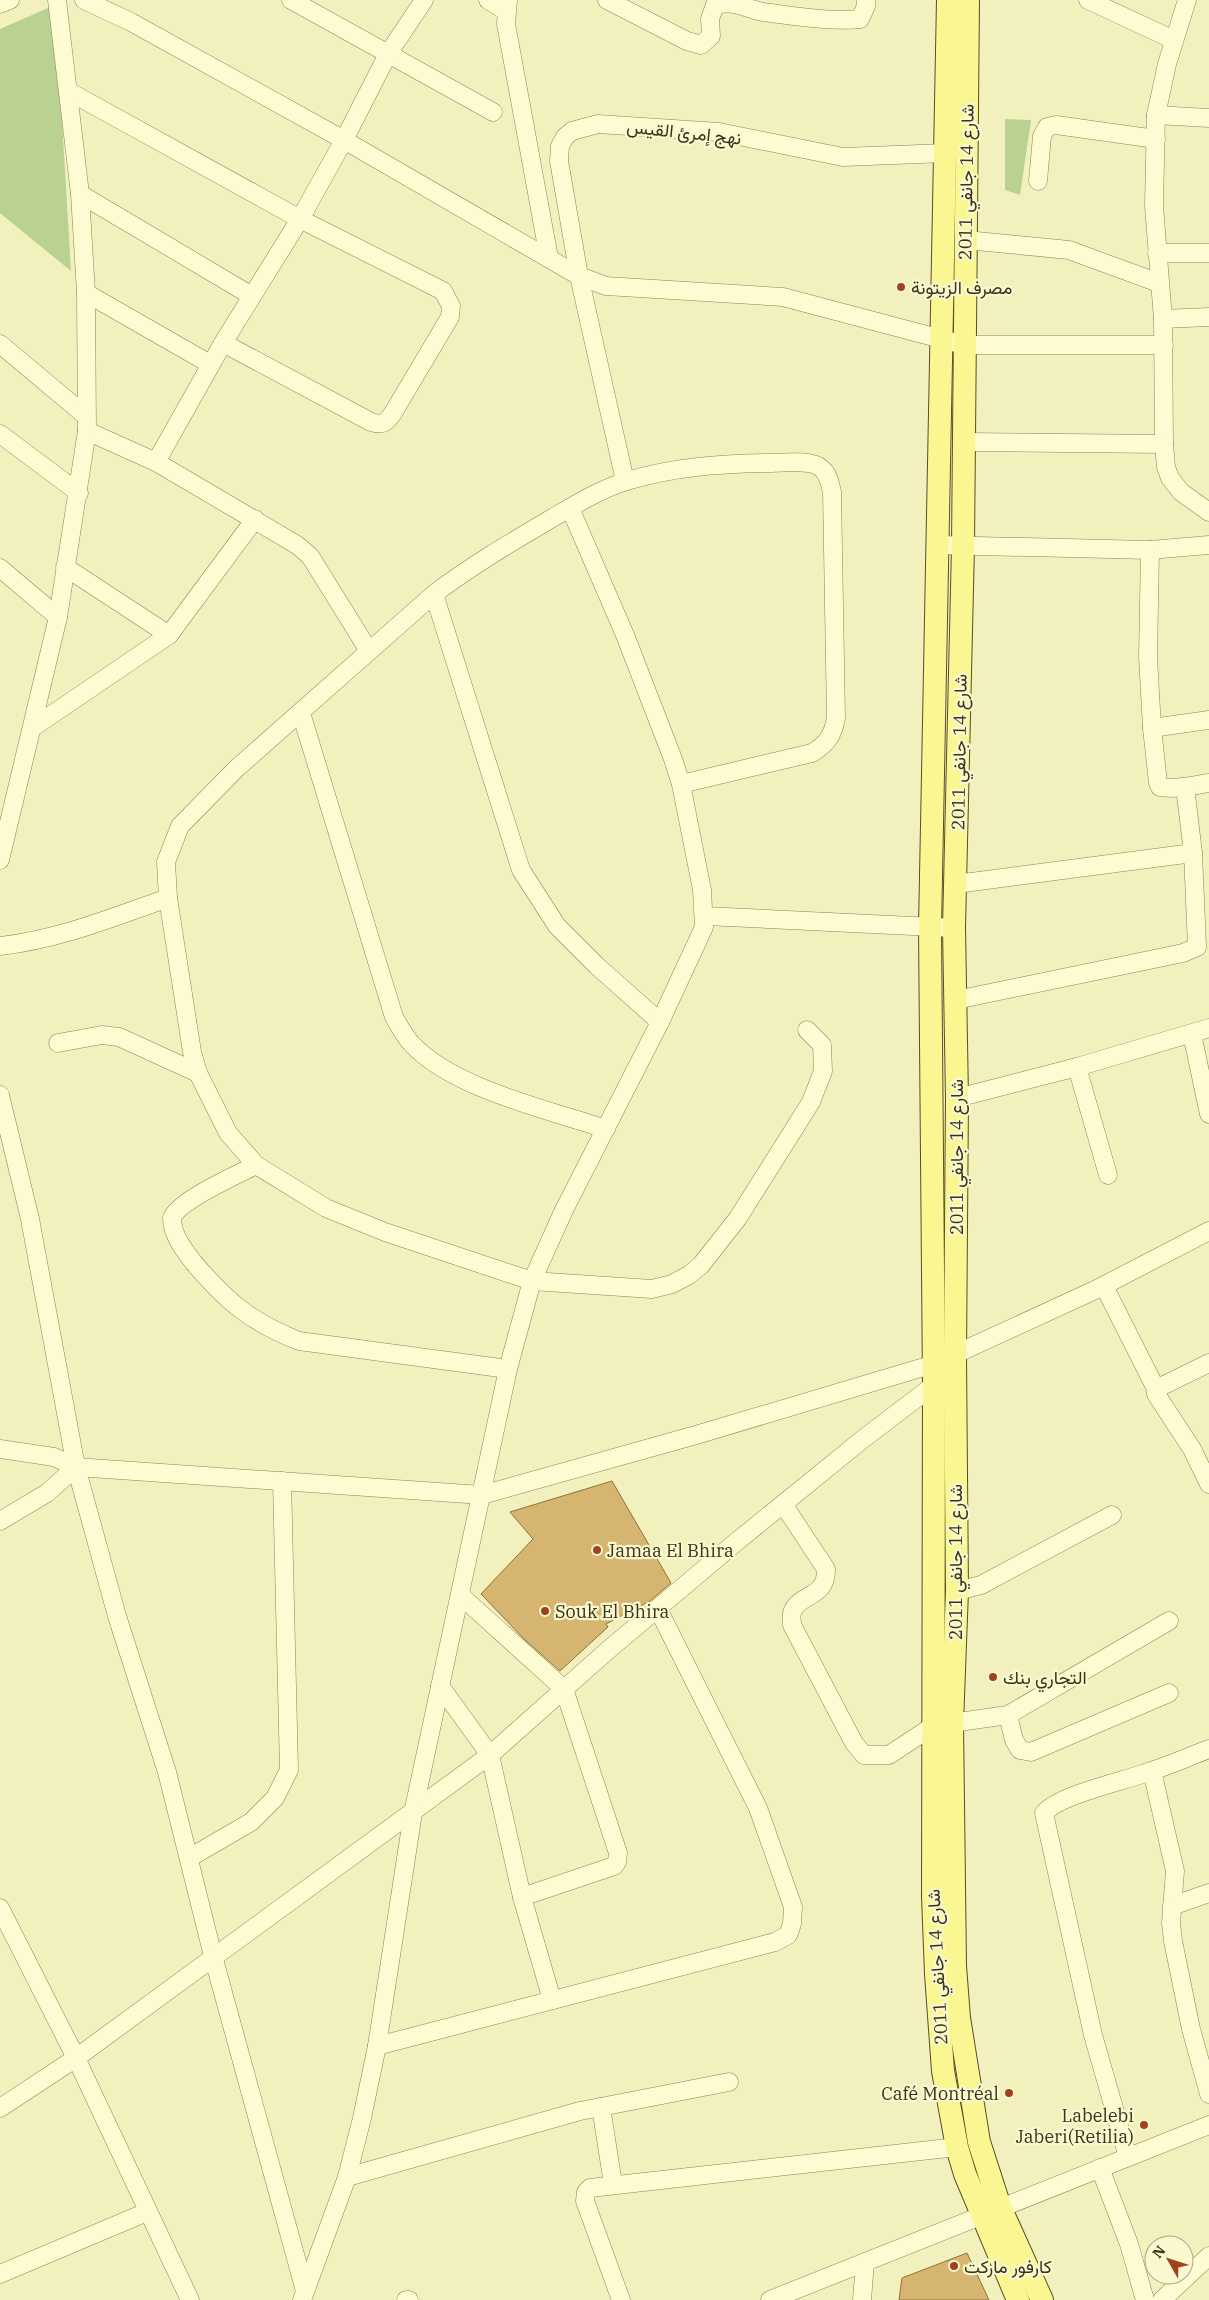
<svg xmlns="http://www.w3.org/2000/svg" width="1209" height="2300" font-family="'IBM Plex Serif',Vazirmatn,serif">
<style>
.green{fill:#b9d191}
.building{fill:#d5b570;stroke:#8e7138}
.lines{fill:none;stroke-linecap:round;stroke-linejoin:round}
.minor-casing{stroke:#8d8255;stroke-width:19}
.major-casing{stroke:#5a4d2a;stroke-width:24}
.minor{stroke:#fcfbd2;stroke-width:18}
.major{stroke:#faf691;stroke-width:22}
.poi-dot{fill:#a2411e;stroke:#f9f8ce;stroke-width:2}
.labels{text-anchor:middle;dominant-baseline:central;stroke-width:4.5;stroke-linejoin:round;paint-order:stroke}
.street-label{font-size:18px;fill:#3a331b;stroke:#f9f8ce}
.poi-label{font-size:18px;fill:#3a331b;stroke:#f9f8ce;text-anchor:start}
</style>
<rect width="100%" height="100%" fill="#f2f1be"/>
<g class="green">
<path d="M55,5L71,271L0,213V29Z"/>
<path d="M1005,119L1031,120L1020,195L1005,190Z"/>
</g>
<g class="building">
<path d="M612,1481L671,1583L650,1601L606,1624L608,1627L560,1671L524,1639L481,1594L533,1539L510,1512Z"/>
<path d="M967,2253L989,2300H899L902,2278Z"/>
</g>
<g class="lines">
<g class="minor-casing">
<g id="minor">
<path d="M84,0L131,22L344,140L579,276L606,286L783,297L964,345H1164"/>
<path d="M291,0L493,112"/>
<path d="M488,0L506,11"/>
<path d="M508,0L506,24L549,258"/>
<path d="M607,0L687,41L701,45L711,36L710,19L715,5C736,0 743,8 763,12C795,16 829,22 860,19L866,6V0"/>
<path d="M1088,0L1174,40"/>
<path d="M1187,0L1167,64L1156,115L1154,206L1163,319L1164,444L1166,467L1170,478L1181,492L1209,512"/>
<path d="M0,4L10,0"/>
<path d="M68,91L300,219L443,291L451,306L450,317L393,413C387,422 383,426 371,422L223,343"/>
<path d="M1156,115L1209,118"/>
<path d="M1038,181L1042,136L1047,127L1056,125L1156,139"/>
<path d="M80,194L252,296"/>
<path d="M966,240L1069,250L1159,283"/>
<path d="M1157,253H1209"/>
<path d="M86,293L210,364"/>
<path d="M1163,319L1209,317"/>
<path d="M0,344L86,416"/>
<path d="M87,431L156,462L297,545L310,556L369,651"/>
<path d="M0,434L79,493"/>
<path d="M964,442L1164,444"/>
<path d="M156,462L223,343L300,219L344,140L388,54L424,0"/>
<path d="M625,481L579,276L559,161L560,146L565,137L572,131L598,124L719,132L843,157L946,153"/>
<path d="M937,545L1150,550L1209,545"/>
<path d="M1150,550L1148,657L1152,728L1158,783L1160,787C1176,790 1194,785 1209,783"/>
<path d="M65,567L169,635"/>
<path d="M0,568L58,617"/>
<path d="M434,594L521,870L557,926L597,966L660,1022"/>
<path d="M301,713L394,1017C399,1025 404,1036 411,1043C451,1088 549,1110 606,1129"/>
<path d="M32,728L169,635L255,519"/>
<path d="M1152,728L1209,720"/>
<path d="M681,784L812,753C827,744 833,735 836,718L832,492C830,483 828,473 821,468C812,459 778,463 766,463C718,464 673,467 627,481C600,489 573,506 549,520C510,543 471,566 434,594L237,768L180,826L166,862L168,898L192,1052L198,1073L228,1133L256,1165L326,1208L385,1232L532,1281L652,1289L672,1284L689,1275L701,1265L738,1218L811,1102L823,1071L822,1045L807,1030"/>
<path d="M0,860L58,617L87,431L86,293L80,194L57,0"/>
<path d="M956,884L1193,853"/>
<path d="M705,916L954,928"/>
<path d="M0,946C57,940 114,917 168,898"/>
<path d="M956,1000L1183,953L1197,947L1193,853L1185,787"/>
<path d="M1192,1034L1209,1114"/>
<path d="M58,1043L102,1035L119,1037L198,1073"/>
<path d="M1077,1067L1108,1175"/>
<path d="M0,1095L30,1219L76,1467L117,1616L167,1772L213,1956L305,2291"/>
<path d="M957,1098L1077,1067L1209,1028"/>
<path d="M256,1165C237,1175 179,1200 172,1218C172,1235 184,1250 194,1263C227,1302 251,1322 299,1341L508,1369"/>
<path d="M1104,1286L1157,1391"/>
<path d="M1209,1363L1160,1387L1156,1394L1192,1449L1209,1484"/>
<path d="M0,1449L54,1457L76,1467L482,1495L696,1435L934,1364L1095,1290L1209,1231"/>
<path d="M783,1504L826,1569C827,1599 798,1593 792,1613C791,1616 792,1621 792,1625L854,1743L864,1755H889L933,1726"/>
<path d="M0,1521L47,1493L76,1467"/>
<path d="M957,1591L981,1585L1112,1515"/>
<path d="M460,1595L564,1689L618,1853L617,1862L614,1866L522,1897"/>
<path d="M440,1686L490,1755L522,1897L552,2000"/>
<path d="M1008,1715L1014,1740L1020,1750L1031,1752L1169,1693"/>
<path d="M952,1723L1008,1715L1169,1621"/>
<path d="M1152,1771L1175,1871L1171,1923L1173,1941L1191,2029L1209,2094"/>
<path d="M189,1858L251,1822L275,1798L289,1770L282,1481"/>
<path d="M1172,1906L1209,1893"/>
<path d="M0,1908L76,2058L190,2300"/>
<path d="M377,2046L775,1942L788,1935L792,1924L793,1907L758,1808L658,1609"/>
<path d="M601,2107L613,2184"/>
<path d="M0,2108L76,2058L490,1755L607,1651L735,1543L863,1439L934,1385"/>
<path d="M1128,2157L1093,2035L1044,1813C1061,1794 1125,1781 1151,1771C1171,1765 1190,1756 1209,1749"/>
<path d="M1100,2168L1129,2244L1145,2300"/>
<path d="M347,2177L580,2111L729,2082"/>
<path d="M0,2274L147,2212"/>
<path d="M302,2300L347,2177L362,2118L377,2046L413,1813L508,1369L532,1281L564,1210L660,1022L704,927L702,890L681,784L673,759L625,635L570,508"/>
<path d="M406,2300H409"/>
<path d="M621,2300L585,2201L586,2192L590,2188L957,2147"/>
<path d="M770,2300L1209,2125"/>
<path d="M862,2300L865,2262"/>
<path d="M1162,2300L1209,2256"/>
</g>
</g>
<g class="major-casing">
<g id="major">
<path d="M948,0L930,928L934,1385L933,1896L936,1974L943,2071L957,2147L965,2174L1018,2300"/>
<path d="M968,0L963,546L954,928L957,1098L955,1356L957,1591L952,1723L955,1966L959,2018L979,2142L1000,2207L1042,2300"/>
</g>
</g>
<use href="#minor" class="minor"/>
<use href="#major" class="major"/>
</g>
<g class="poi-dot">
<circle cx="901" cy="287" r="5"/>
<circle cx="597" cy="1550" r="5"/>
<circle cx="545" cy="1611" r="5"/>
<circle cx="993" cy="1677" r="5"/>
<circle cx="1009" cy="2093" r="5"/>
<circle cx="1144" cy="2125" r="5"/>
<circle cx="954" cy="2266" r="5"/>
</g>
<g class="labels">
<g class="street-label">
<text transform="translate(684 132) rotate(6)">نهج إمرئ القيس</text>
<text transform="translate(966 182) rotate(-89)">شارع 14 جانفي 2011</text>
<text transform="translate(959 752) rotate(-89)">شارع 14 جانفي 2011</text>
<text transform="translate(956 1157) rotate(-90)">شارع 14 جانفي 2011</text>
<text transform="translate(955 1562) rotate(-90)">شارع 14 جانفي 2011</text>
<text transform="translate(937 1967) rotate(-93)">شارع 14 جانفي 2011</text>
</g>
<g class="poi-label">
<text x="911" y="287">مصرف الزيتونة</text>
<text x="607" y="1550">Jamaa El Bhira</text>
<text x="555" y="1611">Souk El Bhira</text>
<text x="1003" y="1677">التجاري بنك</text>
<text x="999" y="2093" text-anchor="end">Café Montréal</text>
<text x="1134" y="2115" text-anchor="end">Labelebi<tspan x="1134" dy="21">Jaberi(Retilia)</tspan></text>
<text x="964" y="2266">كارفور ماركت</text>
</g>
</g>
<g transform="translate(1169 2260) rotate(309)"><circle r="24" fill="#f9f8ce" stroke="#ada986"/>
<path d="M0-4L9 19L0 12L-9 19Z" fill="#a2411e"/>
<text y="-8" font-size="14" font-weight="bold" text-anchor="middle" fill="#3a331b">N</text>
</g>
</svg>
